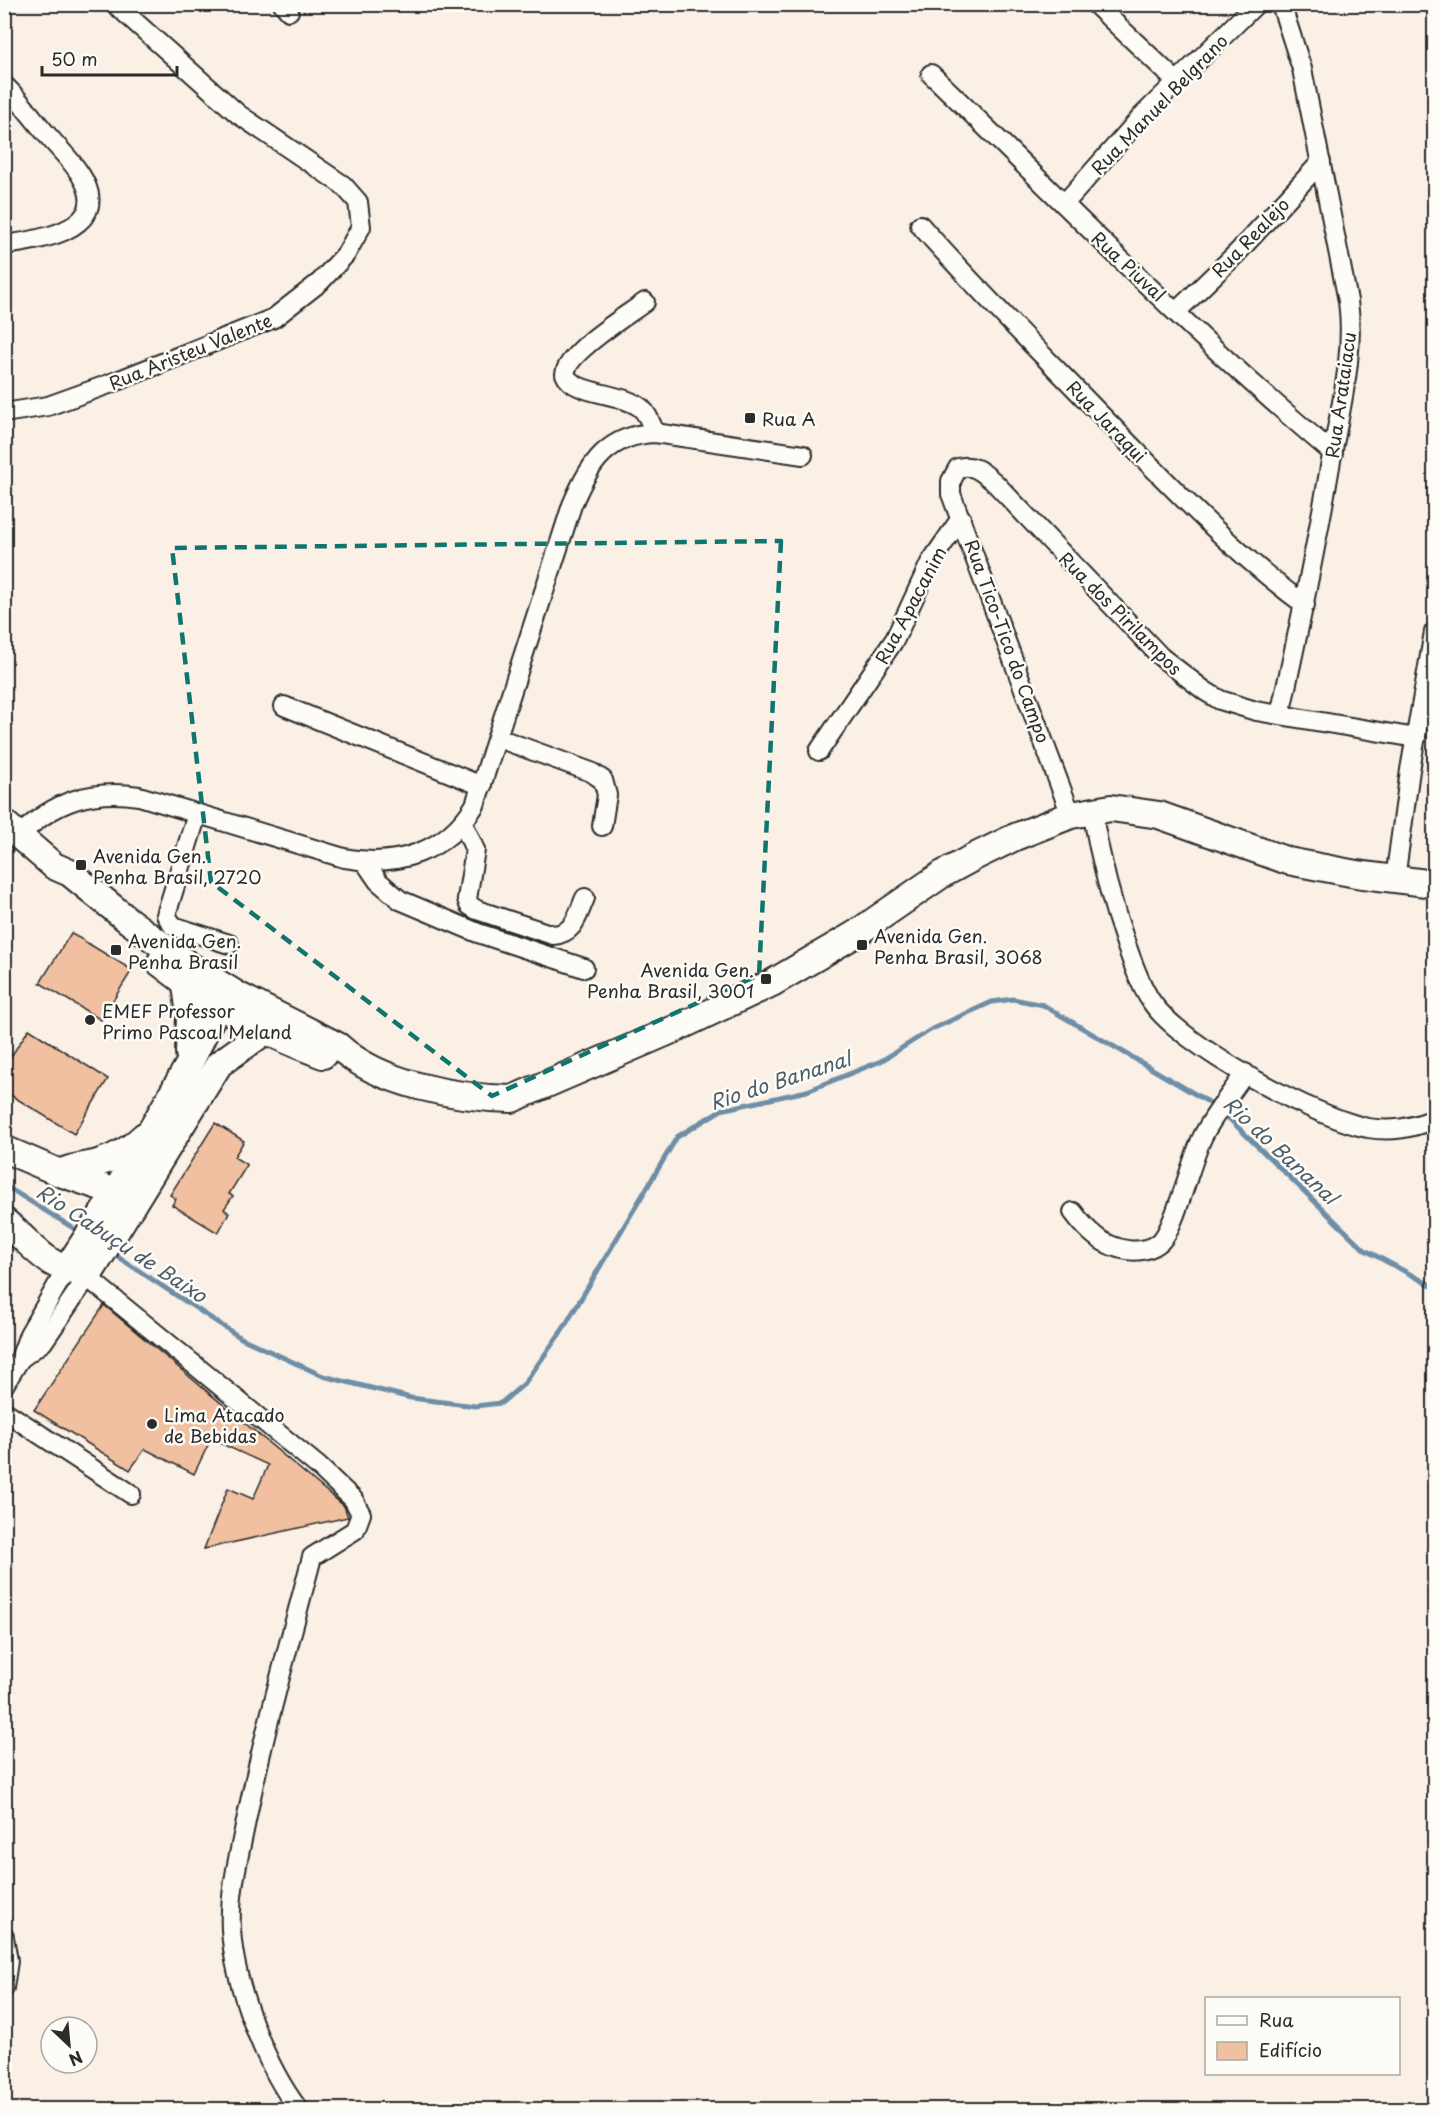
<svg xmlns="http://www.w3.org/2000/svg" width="1439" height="2114" font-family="'Playpen Sans',sans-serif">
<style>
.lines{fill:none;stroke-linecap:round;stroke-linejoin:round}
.stream{stroke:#6e8ea7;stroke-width:5}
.building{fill:#f0c0a0;stroke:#2b2b2b;stroke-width:1.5}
.street-casing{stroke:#2b2b2b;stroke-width:22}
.secondary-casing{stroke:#2b2b2b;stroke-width:30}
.street{stroke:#fdfcf7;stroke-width:18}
.secondary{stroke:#fdfcf7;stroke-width:26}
.marked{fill:none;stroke:#0f766e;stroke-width:4.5;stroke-dasharray:12 8;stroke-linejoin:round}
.poi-dot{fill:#2b2b2b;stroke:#fdfcf7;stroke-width:2}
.labels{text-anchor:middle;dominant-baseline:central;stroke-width:5;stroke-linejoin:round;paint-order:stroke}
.street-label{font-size:18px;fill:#2b2b2b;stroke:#fdfcf7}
.poi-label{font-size:18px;fill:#2b2b2b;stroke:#fdfcf7;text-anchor:start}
.water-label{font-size:20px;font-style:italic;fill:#4d5d69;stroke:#fdfcf7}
</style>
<rect width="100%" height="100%" fill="#faf0e6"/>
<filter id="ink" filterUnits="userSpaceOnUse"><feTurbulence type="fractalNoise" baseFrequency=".0167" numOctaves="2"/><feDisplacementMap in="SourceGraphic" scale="12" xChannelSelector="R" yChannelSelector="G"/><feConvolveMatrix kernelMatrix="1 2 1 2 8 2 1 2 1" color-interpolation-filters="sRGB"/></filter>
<g filter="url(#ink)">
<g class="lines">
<g class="stream">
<path d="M4,1185L81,1233"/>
<path d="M112,1253L241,1338L323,1376L411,1398L475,1406L501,1403L524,1384L563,1329L677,1137L721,1110L807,1091L881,1061L932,1029L992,1002L1013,999L1043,1005L1217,1107L1365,1250L1434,1287"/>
</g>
</g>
<g class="building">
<path d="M71,933L132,970L101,1020L40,983Z"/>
<path d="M29,1029L108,1079L74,1134L4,1091V1067Z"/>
<path d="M215,1123L244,1141L234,1157L247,1165L229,1194L233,1196L224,1209L229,1213L218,1233L172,1205L176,1199L170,1195Z"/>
<path d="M104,1305L344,1506L348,1517L204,1549L228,1488L253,1499L268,1465L211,1439L194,1474L145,1449L130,1470L34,1410Z"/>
</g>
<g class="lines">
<g class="street-casing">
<g id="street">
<path d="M283,4L289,11"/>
<path d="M1095,4L1177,82"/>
<path d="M1434,4V5"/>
<path d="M931,74C1063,201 1191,335 1333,453"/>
<path d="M4,85C21,101 34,120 49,137C62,152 78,167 86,185C106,231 35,241 4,245"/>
<path d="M1064,204L1143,115L1256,4"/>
<path d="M920,225C977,290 1039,351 1099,413C1164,479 1230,550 1305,605"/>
<path d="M645,302C626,316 567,352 565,374C573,395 622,392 641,408C648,414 651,424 655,433"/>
<path d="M1177,311L1237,253L1321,162"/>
<path d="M4,413L48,406L112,383L274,318L320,282L346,254L361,227L358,202L343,185L238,114L115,4"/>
<path d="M284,706L482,786"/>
<path d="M1280,715C1299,629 1317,543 1332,455C1341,405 1355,352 1348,301L1302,69L1281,4"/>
<path d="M498,738L591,772L603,780L607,795L602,826"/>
<path d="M819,751L895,639L930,563L961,518"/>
<path d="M1092,811C1100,858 1111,902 1127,947C1134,966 1140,985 1151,1001C1179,1045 1316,1118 1368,1128C1392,1132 1412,1128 1434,1119"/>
<path d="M197,814L166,915L173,926L229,944"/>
<path d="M1071,815L951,494V481L958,468C975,463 983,473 995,483L1161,657L1205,691L1220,700L1256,711L1416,738"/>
<path d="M463,823L475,850L467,899L469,905L477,910L553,935C575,933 577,916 585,898"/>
<path d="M19,836C54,801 91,789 139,796L344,858C397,868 446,852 475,805L572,505C589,464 607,435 655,433L803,455"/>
<path d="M365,862L378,881L400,900L478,933L584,968"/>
<path d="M1395,879L1410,770L1434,632"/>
<path d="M1073,1212C1087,1231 1102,1246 1127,1250C1139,1252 1153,1249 1161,1241C1175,1227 1191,1161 1202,1138C1213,1115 1231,1094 1245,1073"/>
<path d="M87,1277L318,1466L353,1499L361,1514L355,1530L312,1557C289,1644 264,1732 246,1821C239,1856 229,1893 231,1929C234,1984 265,2066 299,2110"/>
<path d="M20,1359L43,1342L90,1273"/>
<path d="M4,1385L20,1359L29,1334L66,1270"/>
<path d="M4,1411L131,1494"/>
<path d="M4,1937L8,1961L4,1988"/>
</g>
</g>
<g class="secondary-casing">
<g id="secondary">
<path d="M4,823L54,866L70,873L129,921L190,966L239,996L338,1046C379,1084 457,1098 512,1099L679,1027L772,983L854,935L941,875L976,856L1015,837L1071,815L1111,808L1159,815L1288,861L1356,874L1434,884"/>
<path d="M160,963C215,1006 257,1030 323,1055"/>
<path d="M186,985L190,1015L189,1053"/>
<path d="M4,1149L60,1173L104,1188L117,1205L118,1211"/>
<path d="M60,1173C73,1166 84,1167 98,1163C115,1158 132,1148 144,1136"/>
<path d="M4,1221C35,1246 48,1272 90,1273L219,1064L264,1032L273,1015"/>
<path d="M66,1270L112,1199L188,1066L214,1013L233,1000"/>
</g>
</g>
<use href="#street" class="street"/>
<use href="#secondary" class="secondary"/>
</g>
</g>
<path class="marked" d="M781,541L759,975L492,1096L211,882L172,548Z"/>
<g class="poi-dot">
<rect x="744" y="412" width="12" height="12" rx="3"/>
<rect x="75" y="859" width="12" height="12" rx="3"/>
<rect x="856" y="939" width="12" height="12" rx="3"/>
<rect x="110" y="944" width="12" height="12" rx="3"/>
<rect x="760" y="973" width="12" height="12" rx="3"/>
<circle cx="90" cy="1020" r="6"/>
<circle cx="152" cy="1424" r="6"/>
</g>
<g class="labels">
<g class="street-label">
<text transform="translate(1159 104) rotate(-46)">Rua Manuel Belgrano</text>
<text transform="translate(1250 237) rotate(-46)">Rua Realejo</text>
<text transform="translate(1129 266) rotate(43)">Rua Piuval</text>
<text transform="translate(190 351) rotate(-22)">Rua Aristeu Valente</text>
<text transform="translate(1340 395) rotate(-82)">Rua Arataiacu</text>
<text transform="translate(1107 421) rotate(46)">Rua Jaraqui</text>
<text transform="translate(910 605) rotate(-62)">Rua Apacanim</text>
<text transform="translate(1121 613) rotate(45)">Rua dos Pirilampos</text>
<text transform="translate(1008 641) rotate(70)">Rua Tico-Tico do Campo</text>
</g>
<g class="poi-label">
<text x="762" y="418">Rua A</text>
<text x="93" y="855">Avenida Gen.<tspan x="93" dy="21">Penha Brasil, 2720</tspan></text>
<text x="874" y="935">Avenida Gen.<tspan x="874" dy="21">Penha Brasil, 3068</tspan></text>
<text x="128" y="940">Avenida Gen.<tspan x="128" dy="21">Penha Brasil</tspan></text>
<text x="754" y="969" text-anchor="end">Avenida Gen.<tspan x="754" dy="21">Penha Brasil, 3001</tspan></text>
<text x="102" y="1010">EMEF Professor<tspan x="102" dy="21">Primo Pascoal Meland</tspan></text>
<text x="164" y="1414">Lima Atacado<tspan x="164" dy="21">de Bebidas</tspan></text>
</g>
<g class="water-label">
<text transform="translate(780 1080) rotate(-18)">Rio do Bananal</text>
<text transform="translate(1281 1150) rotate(43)">Rio do Bananal</text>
<text transform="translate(122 1243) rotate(33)">Rio Cabuçu de Baixo</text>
</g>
</g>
<rect width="1439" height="2114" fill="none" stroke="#fdfcf7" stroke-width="24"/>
<rect x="12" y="12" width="1415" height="2090" fill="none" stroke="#2b2b2b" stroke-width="2" filter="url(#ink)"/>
<rect x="1205" y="1997" width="195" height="78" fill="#fdfcf7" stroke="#a9a8a5" stroke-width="1.5"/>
<rect x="1217" y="2016" width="30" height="9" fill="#fdfcf7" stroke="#a9a8a5" stroke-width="1.5"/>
<text x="1259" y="2027" font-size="18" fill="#2b2b2b">Rua</text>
<rect x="1217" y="2042" width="30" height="18" fill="#f0c0a0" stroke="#a9a8a5" stroke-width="1.5"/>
<text x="1259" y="2057" font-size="18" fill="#2b2b2b">Edifício</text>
<g transform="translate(69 2045) rotate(154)"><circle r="28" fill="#fdfcf7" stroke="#a9a8a5" stroke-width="1.5"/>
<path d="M0-4.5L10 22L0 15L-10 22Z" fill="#2b2b2b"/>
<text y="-9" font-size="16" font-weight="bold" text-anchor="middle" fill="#2b2b2b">N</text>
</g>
<path d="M42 66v9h135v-9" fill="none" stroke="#2b2b2b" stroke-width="3"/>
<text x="51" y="66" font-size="18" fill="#2b2b2b" stroke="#fdfcf7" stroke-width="4.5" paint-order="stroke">50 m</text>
</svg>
